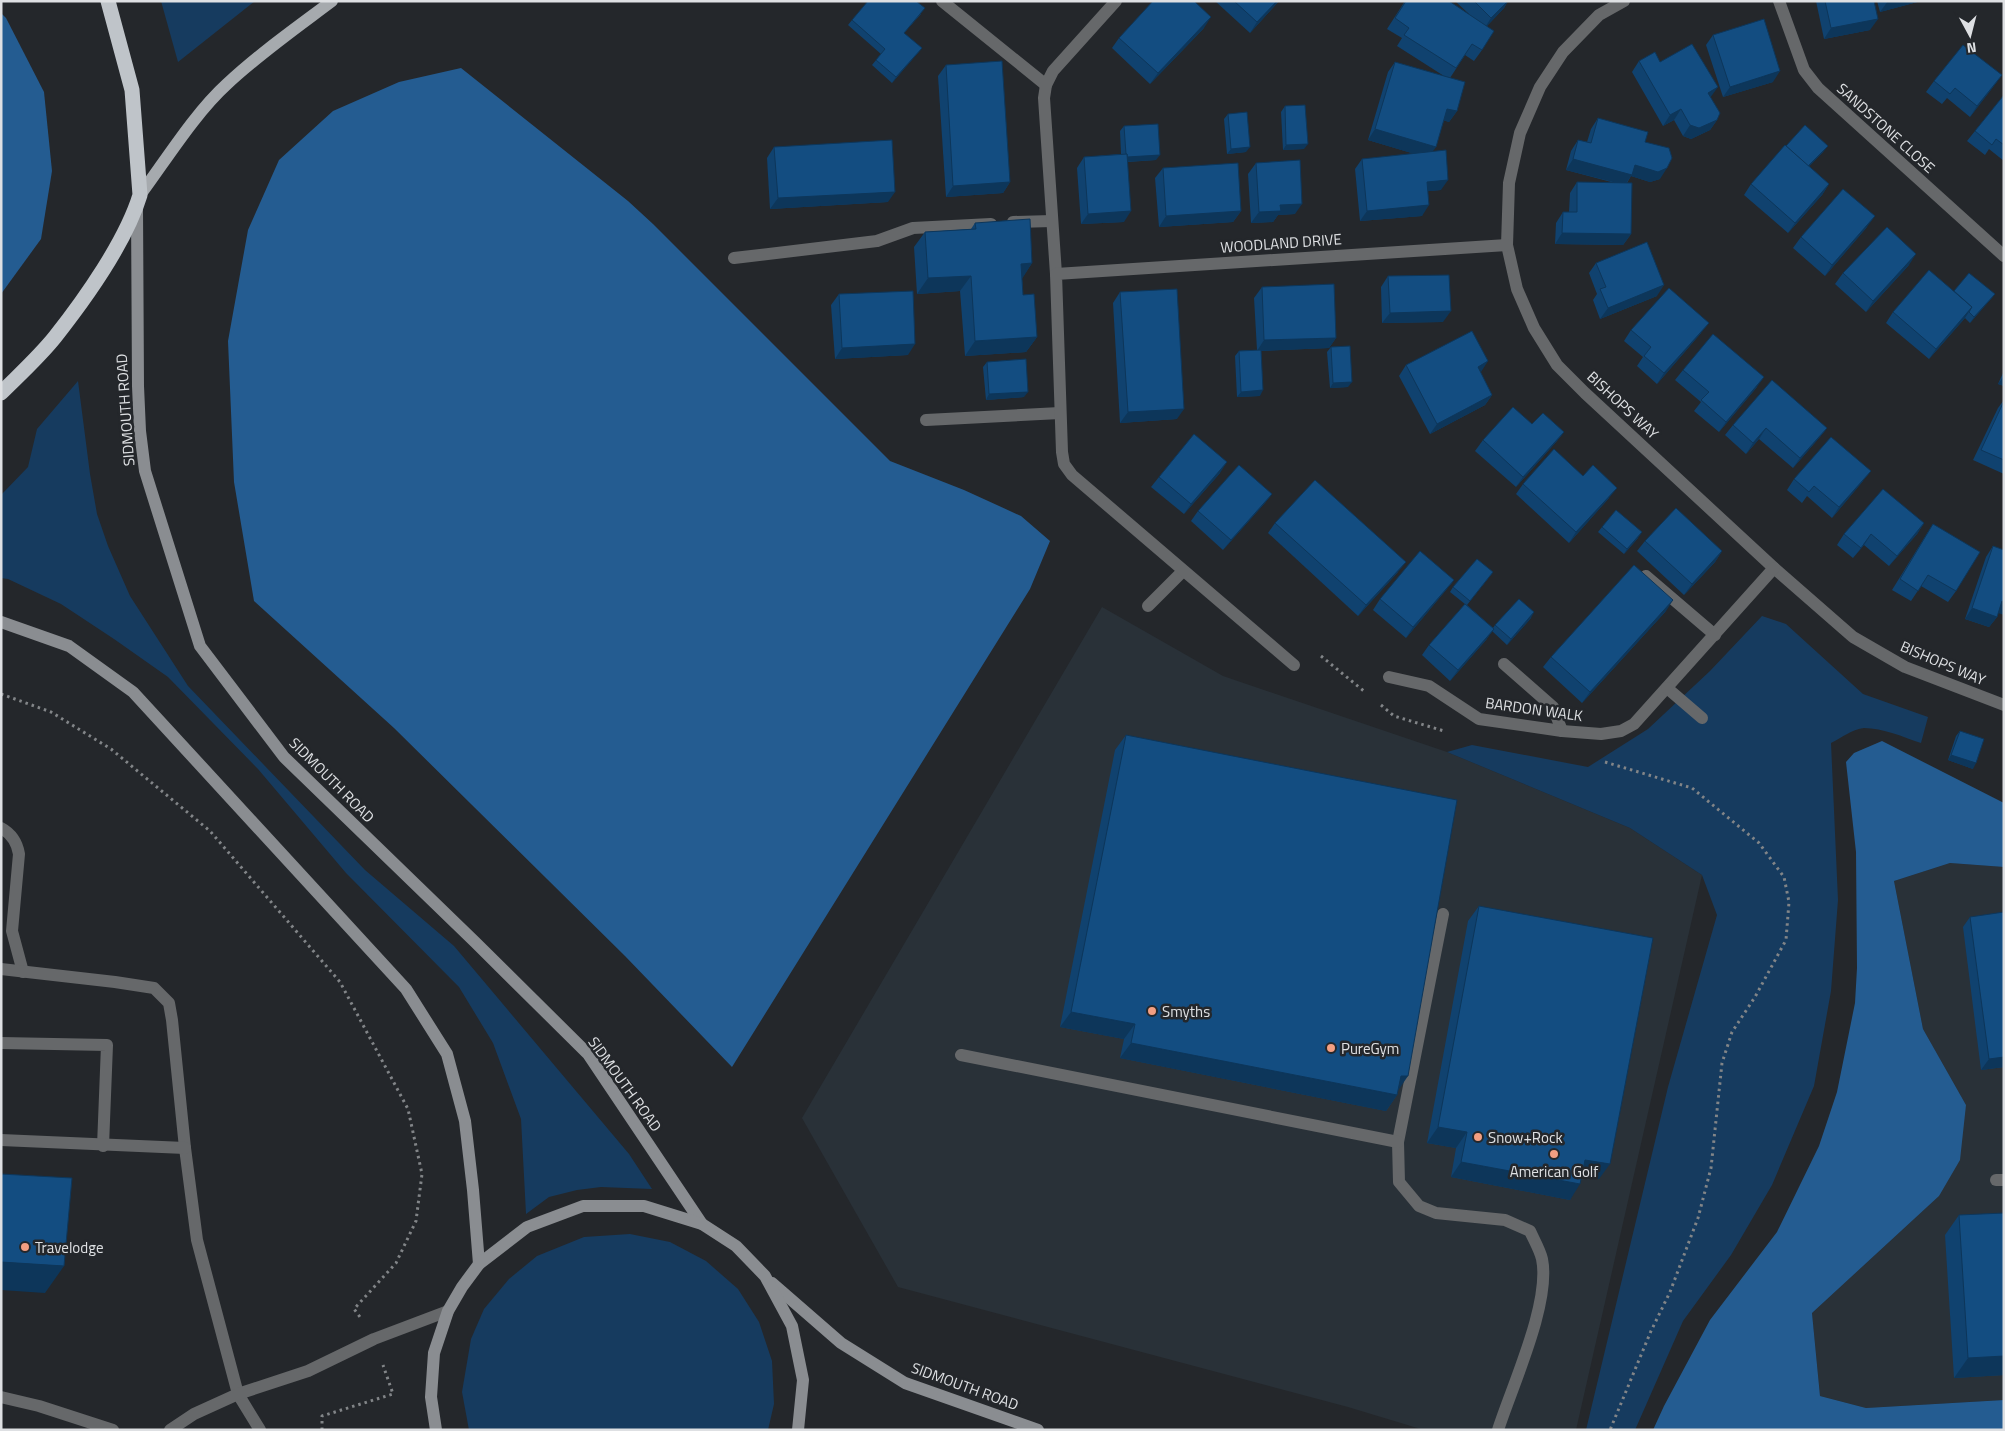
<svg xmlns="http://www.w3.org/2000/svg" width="2005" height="1431" font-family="'Titillium Web',sans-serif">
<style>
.built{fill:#293138}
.green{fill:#163b5f}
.forest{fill:#245c91}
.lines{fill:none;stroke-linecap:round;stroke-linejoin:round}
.path{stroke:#828588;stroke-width:3;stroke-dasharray:2.5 4;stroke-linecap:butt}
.lane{stroke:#66686a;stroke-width:12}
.street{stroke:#66686a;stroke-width:12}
.secondary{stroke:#8a8d91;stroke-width:12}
.primary{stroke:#a6aaae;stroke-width:12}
.highway{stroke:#bfc4c9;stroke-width:15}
.wall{fill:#10426f}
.shaded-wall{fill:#0d365a}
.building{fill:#134d81;stroke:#0d365a}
.poi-dot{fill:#f39f82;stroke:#24272b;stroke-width:2}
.labels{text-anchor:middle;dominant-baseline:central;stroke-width:5;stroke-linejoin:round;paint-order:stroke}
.street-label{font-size:15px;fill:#dee0e3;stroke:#24272b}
.poi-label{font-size:15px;fill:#dee0e3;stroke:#24272b;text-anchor:start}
</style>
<rect width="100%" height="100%" fill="#24272b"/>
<g class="built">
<path d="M1102,607L1223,676L1447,752L1630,828L1702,875L1576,1430H1424L1348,1407L898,1287L802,1118Z"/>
<path d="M1950,863L2004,867V1400L1866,1408L1820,1396L1812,1313L1939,1196L1966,1105L1923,1029L1894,881Z"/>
</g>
<g class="green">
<path d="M161,1H255L178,62Z"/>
<path d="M78,381L90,474L97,514L108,546L130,596L188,686L365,870L454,946L629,1154L652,1189L601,1187L577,1190L549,1197L526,1214L521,1119L493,1043L459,987L346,873L258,769L168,677L114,639L61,604L8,579L1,578V495L28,467L37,429Z"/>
<path d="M1762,616L1786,624L1863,694L1928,717L1921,743C1903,737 1883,728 1864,728C1853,729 1841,738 1831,743L1838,900L1831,991L1814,1086L1772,1185L1731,1255L1683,1321L1635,1430H1586L1668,1087L1717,915L1702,875L1630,828L1447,752L1472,745L1588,767L1648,729L1710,671Z"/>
<path d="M630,1234L670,1242L706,1261L738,1289L759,1322L772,1361L774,1404L768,1430H469L462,1392L471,1339L484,1309L509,1279L537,1256L584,1237Z"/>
</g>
<g class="forest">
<path d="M1,13L6,18L44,92L52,171L41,239L1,294Z"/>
<path d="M461,68L628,201L653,224L890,461L964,490L1021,516L1050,541L1030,589L732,1067L625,956L394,728L254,601L234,482L228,341L248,230L279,160L333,111L399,82Z"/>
<path d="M1882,741L2004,803V867L1950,863L1894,881L1923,1029L1966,1105L1960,1160L1939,1196L1812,1313L1820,1396L1866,1408L2004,1400V1430H1653L1664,1406L1710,1320L1777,1232L1819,1146L1837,1092L1855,1003L1857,968L1856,852L1846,762L1854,753Z"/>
</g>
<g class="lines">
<g class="path">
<path d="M1321,656L1365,692"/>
<path d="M1,694L51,712L111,749L210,831L340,982L408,1109L422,1174L416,1221L396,1263L354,1309L360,1317"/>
<path d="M1381,705L1394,716L1444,731"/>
<path d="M1605,762L1692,788L1759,843L1784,877L1789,902L1786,940L1755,997L1732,1032L1722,1063L1711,1168L1698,1218L1670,1292L1651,1331L1610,1430"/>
<path d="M322,1430V1416L393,1394L383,1365"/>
</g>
<g class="lane">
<path d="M942,1L1046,85"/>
<path d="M1013,222L1052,221"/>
<path d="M734,258L877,241L913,228L991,224"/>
<path d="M926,420L1060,413"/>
<path d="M1646,576L1715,635"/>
<path d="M1504,664L1553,707L1562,731"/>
<path d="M1,828C12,834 17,842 19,854L12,931L23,972"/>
<path d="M1443,914L1398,1142L1399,1182L1419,1206L1436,1213L1505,1220L1530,1231C1534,1240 1540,1250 1542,1259C1551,1303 1512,1386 1498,1430"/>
<path d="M1,969L115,982L154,988L169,1003L172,1020L185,1148L197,1240L238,1394L260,1430"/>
<path d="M1,1043L107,1045L103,1146"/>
<path d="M961,1055L1398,1142"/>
<path d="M1,1140L185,1148"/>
<path d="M1996,1180H2004"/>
<path d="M1,1397L39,1406L113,1430"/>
<path d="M170,1430L194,1414L238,1394L308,1371L374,1339L448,1311"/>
</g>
<g class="street">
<path d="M1624,1L1599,15L1563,52L1540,87L1520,133L1509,183L1507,245L1517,289L1534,328L1557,365L1585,393L1774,568L1853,637L1905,667L2004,705"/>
<path d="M1779,1L1804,70L1818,88L2004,256"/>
<path d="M1056,274L1044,98L1046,85L1053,71L1116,1"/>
<path d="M1148,606L1183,571"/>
<path d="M1294,665L1072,475L1064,464L1062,452L1056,274L1507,245"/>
<path d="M1389,677L1429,686L1479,719L1562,731L1601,734L1621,731L1634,724L1774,568"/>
<path d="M1667,688L1702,718"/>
</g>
<g class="secondary">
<path d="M137,208L138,386L140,431L145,471L200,646L284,757L475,942L588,1054L702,1224"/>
<path d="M1,622L69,646L133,692L406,989L447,1054L465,1121L473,1190L479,1264"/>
<path d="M772,1283L841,1343L905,1383L1038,1430"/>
<path d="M436,1430L431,1397L434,1353L448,1311L462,1287L479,1264L527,1227L583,1206H644L702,1224L736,1246L765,1276L792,1326L803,1380L798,1430"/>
</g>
<path class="primary" d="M140,195C166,160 195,113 227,84C259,54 296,28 332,1"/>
<path class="highway" d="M1,393C19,375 39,357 55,337C85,299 126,241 140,195L132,90L108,1"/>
</g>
<g class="wall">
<path d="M1215,1H1279L1250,33Z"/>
<path d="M1405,1L1469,14L1455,1H1508L1504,8L1487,26L1482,50L1474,61L1465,55L1450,78L1457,111L1449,122L1443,120L1432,152L1441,190L1428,191L1422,216L1360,221L1355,169L1362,159L1415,154L1368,140L1388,72L1395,62L1444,76L1397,46L1402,38L1387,29Z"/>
<path d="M1816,1H1874L1870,30L1824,39Z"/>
<path d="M1877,1H1921L1880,12Z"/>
<path d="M921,14L904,33L922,48L892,83L872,65L881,54L848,25L852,20Z"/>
<path d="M1204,28L1150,84L1112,48L1119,38Z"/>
<path d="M1713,35L1773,82L1723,97L1706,45Z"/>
<path d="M1639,61L1660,62L1711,98L1717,120L1710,130L1691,139L1683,136L1674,120L1663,126L1632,72Z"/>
<path d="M946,65L1010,182L1003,193L946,197L938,76Z"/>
<path d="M2002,75L1970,117L1947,98L1942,104L1926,92L1934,81Z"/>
<path d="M2004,95V161L1989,149L1985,155L1967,141L1975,131Z"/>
<path d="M1285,106L1304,149L1283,150L1281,112Z"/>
<path d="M1228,114L1246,152L1227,154L1224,119Z"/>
<path d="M1598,118L1645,142L1660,179L1650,182L1631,176L1627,183L1631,234L1623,245L1555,244L1556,223L1563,212H1569L1570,193L1577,182L1615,183L1566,170L1571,151L1578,140L1587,142L1591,129Z"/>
<path d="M1124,126L1156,160L1128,162L1124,222L1081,224L1077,168L1084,157L1121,154L1120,131Z"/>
<path d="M774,147L888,202L770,209L767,158Z"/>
<path d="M1824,151L1809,166L1829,184L1822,195L1788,233L1744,195L1751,184Z"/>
<path d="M1256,163L1295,214L1278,215L1273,222L1251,223L1248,174Z"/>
<path d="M1163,168L1241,211L1233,222L1159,227L1155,178Z"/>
<path d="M975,223L1032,263L1022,278L1023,295L1037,337L1026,352L965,356L960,291L917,294L914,247L925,232L971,229Z"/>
<path d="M1867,227L1825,276L1793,248L1801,237Z"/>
<path d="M1596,263L1657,296L1600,319L1593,300L1597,294L1589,273Z"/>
<path d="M1909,265L1866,312L1835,284L1843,273Z"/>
<path d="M1388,276L1443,322L1382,323L1381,287Z"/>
<path d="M1262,287L1336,338L1329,348L1261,351L1260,396L1237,397L1235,356L1239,351L1257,350L1254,298Z"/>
<path d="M1954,291L1995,294L1970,323L1965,318L1929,359L1886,323L1893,312Z"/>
<path d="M1120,292L1177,419L1120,423L1113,303Z"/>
<path d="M839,294L908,355L835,359L831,305Z"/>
<path d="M1631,330L1701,333L1657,384L1637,366L1643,357L1624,341Z"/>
<path d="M1331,347L1348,387L1330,388L1327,352Z"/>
<path d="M987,362L1024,397L986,400L983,367Z"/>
<path d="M1406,365L1480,372L1492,395L1485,405L1430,434L1399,376Z"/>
<path d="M1683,370L1757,387L1719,432L1694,411L1701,402L1675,380Z"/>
<path d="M2004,371V386L1998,384Z"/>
<path d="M2004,400V474L1973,460L1998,408Z"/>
<path d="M1733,425L1827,428L1819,438L1793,468L1759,439L1746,454L1725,435Z"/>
<path d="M1564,432L1556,442L1516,487L1475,451L1483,440Z"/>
<path d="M1220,473L1184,514L1151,487L1159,477Z"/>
<path d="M1583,476L1609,498L1569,543L1516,494L1523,484Z"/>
<path d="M1794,479L1863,481L1832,518L1807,496L1802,503L1787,490Z"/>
<path d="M1272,494L1264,504L1223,550L1191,521L1198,511Z"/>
<path d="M1275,523L1398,572L1358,616L1268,533Z"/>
<path d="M1924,523L1917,534L1889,566L1864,545L1853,558L1837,545L1844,534Z"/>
<path d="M1933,524L1956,591L1948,602L1921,586L1911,601L1892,590L1926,535Z"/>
<path d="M1602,527L1638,538L1624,554L1598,532Z"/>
<path d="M1645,541L1722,551L1715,562L1684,595L1637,551Z"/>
<path d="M1993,546L1998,613L1997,617L1989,627L1965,619L1986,557Z"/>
<path d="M1493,572L1467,605L1493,628L1495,625L1531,618L1507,645L1492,631L1486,640L1450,681L1422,655L1429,645L1465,604L1450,592L1453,587Z"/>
<path d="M1454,580L1446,590L1406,638L1373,610L1380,599Z"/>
<path d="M1666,611L1582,703L1543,667L1551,657Z"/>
<path d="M1960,731L1973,769L1948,760L1956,736Z"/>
<path d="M1126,735L1398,1091L1397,1095L1386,1111L1120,1058L1124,1039L1060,1027L1115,750Z"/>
<path d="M1479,906L1599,1179L1582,1176L1570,1200L1451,1177L1456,1148L1427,1143L1468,921Z"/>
<path d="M1970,917L2004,1067L1981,1070L1963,927Z"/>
<path d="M1959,1215L2004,1375L1954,1378L1945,1235Z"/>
</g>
<g class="shaded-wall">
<path d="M1277,1H1279L1250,33L1257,22Z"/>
<path d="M1508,1L1504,8L1484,29L1491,18Z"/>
<path d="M1888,1H1921L1880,12Z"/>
<path d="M1211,17L1204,28L1150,84L1158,73Z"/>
<path d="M1878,19L1870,30L1824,39L1831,28Z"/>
<path d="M922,48L918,53L892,83L896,77Z"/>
<path d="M1780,71L1773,82L1723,97L1730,87Z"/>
<path d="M2002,75L1994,86L1970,117L1977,106Z"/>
<path d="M1718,87L1710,98L1708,93Z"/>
<path d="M1447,109L1457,111L1449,122L1439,119Z"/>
<path d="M1681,109L1674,120L1663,126L1670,115Z"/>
<path d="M1717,120L1710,130L1691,139L1683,136L1690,125Z"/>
<path d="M1375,129L1436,147L1428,158L1368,140Z"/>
<path d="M1308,144L1304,149L1283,150L1286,145Z"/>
<path d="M1828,146L1824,151L1800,176L1804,170Z"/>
<path d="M1250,147L1246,152L1227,154L1231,149Z"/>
<path d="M1160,155L1156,160L1122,162L1126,157Z"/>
<path d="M1573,159L1635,165L1667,168L1660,179L1650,182L1631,176L1625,185L1566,170Z"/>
<path d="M1448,180L1441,190L1420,192L1427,182Z"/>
<path d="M1010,182L1003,193L946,197L953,186Z"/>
<path d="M1829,184L1822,195L1788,233L1795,223Z"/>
<path d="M895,192L888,202L770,209L778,198Z"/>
<path d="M1302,204L1295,214L1278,215L1273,222L1251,223L1259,212L1280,205Z"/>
<path d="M1429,205L1422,216L1360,221L1367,211Z"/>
<path d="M1131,211L1124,222L1081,224L1088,214Z"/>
<path d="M1241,211L1233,222L1159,227L1166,216Z"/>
<path d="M1875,216L1867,227L1825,276L1832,265Z"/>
<path d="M1562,233L1631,234L1623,245L1555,244Z"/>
<path d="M1916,254L1909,265L1866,312L1873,301Z"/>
<path d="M1032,263L1022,279L1021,264Z"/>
<path d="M971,276L960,291L917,294L928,278Z"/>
<path d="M1664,285L1657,296L1600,319L1608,308Z"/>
<path d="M1995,294L1991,299L1970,323L1974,317Z"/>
<path d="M1972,307L1965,318L1929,359L1936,349Z"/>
<path d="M1451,311L1443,322L1382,323L1390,313Z"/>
<path d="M1709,323L1701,333L1657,384L1664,373Z"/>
<path d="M1037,337L1026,352L965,356L975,341Z"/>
<path d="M1336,338L1329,348L1257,351L1264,340Z"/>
<path d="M915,344L908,355L835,359L842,348Z"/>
<path d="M1488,361L1481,372L1478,367Z"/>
<path d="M2004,376V386L1998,384Z"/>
<path d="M1764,377L1757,387L1719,432L1726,422Z"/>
<path d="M1352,382L1348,387L1330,388L1333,383Z"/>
<path d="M1263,390L1260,396L1237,397L1241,392Z"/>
<path d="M1028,392L1024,397L986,400L989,394Z"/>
<path d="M1492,395L1485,405L1430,434L1437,424Z"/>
<path d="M1184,409L1177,419L1120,423L1128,412Z"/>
<path d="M1766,428L1759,439L1746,454L1753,443Z"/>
<path d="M1827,428L1819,438L1793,468L1800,458Z"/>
<path d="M1564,432L1556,442L1516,487L1523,477Z"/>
<path d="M1227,462L1220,473L1184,514L1191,504Z"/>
<path d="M1871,471L1863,481L1832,518L1839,507Z"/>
<path d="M1617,488L1609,498L1569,543L1576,532Z"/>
<path d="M1272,494L1264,504L1223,550L1231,540Z"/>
<path d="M1924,523L1917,534L1889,566L1897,556Z"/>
<path d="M1642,532L1638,538L1624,554L1627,549Z"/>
<path d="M1871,534L1864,545L1853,558L1861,548Z"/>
<path d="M1722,551L1715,562L1684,595L1692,584Z"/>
<path d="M1406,562L1398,572L1358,616L1366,605Z"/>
<path d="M1454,580L1446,590L1406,638L1413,627Z"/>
<path d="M1673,600L1666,611L1582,703L1590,692Z"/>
<path d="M2002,601L2004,602V615L1995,612Z"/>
<path d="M1972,608L1997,617L1989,627L1965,619Z"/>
<path d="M1534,612L1531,618L1507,645L1511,639Z"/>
<path d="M1494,629L1486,640L1450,681L1458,670Z"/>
<path d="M1951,755L1976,763L1973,769L1948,760Z"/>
<path d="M1071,1012L1135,1024L1124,1039L1060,1027Z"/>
<path d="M1131,1043L1397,1095L1386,1111L1120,1058Z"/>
<path d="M2004,1057V1067L1981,1070L1989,1059Z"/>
<path d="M1401,1076H1408L1397,1092Z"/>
<path d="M1438,1127L1467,1132L1456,1148L1427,1143Z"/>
<path d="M1585,1160L1610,1164L1599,1179L1574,1175Z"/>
<path d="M1461,1162L1580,1184L1570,1200L1451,1177Z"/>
<path d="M1,1262L64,1266L45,1293L1,1290Z"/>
<path d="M2004,1356V1375L1954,1378L1968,1358Z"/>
</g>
<g class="building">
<path d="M868,1H916L925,8L904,33L922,48L896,77L876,60L885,49L852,20Z"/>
<path d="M1153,1H1194L1211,17L1158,73L1119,38Z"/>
<path d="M1234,1H1277L1257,22Z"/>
<path d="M1406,1H1449L1494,31L1482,50L1472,44L1456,68L1404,35L1409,28L1395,18Z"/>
<path d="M1474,1H1508L1491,18Z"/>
<path d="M1825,1H1874L1878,19L1831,28Z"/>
<path d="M1764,19L1780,71L1730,87L1713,35Z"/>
<path d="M1692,44L1718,87L1708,93L1720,113L1717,120L1699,128L1690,125L1681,109L1670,115L1639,61L1655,52L1660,62Z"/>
<path d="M1963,45L2002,75L1977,106L1955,88L1950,94L1934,81Z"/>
<path d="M1002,61L1010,182L953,186L946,65Z"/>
<path d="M1395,62L1465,82L1457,111L1447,109L1436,147L1375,129Z"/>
<path d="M2004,95V145L1996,139L1992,145L1975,131Z"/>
<path d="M1305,105L1308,144L1286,145L1285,106Z"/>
<path d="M1247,112L1250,147L1231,149L1228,114Z"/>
<path d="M1598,118L1648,132L1645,142L1669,148L1672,158L1667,168L1658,172L1635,165L1632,175L1573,159L1578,140L1591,143Z"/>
<path d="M1158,124L1160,155L1127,157V154H1126L1124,126Z"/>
<path d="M1805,125L1828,146L1808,166L1786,146Z"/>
<path d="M892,140L895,192L778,198L774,147Z"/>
<path d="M1785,145L1829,184L1795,223L1751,184Z"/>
<path d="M1446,150L1448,180L1427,182L1429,205L1367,211L1362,159Z"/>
<path d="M1127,154L1131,211L1088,214L1084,157Z"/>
<path d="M1300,160L1302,204L1280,205L1281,211L1259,212L1256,163Z"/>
<path d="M1238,163L1241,211L1166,216L1163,168Z"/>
<path d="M1577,182L1632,183L1631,234L1562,233L1563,212H1577Z"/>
<path d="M1843,189L1875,216L1832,265L1801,237Z"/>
<path d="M1030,219L1032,263L1021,264L1023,295L1034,294L1037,337L975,341L971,276L928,278L925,232L976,229L975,223Z"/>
<path d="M1887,227L1916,254L1873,301L1843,273Z"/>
<path d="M1647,242L1664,285L1608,308L1600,289L1606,287L1596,263Z"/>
<path d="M1929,270L1972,307L1936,349L1893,312Z"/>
<path d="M1969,273L1995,294L1974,317L1969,312L1972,307L1954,291Z"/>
<path d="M1449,275L1451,311L1390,313L1388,276Z"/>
<path d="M1334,284L1336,338L1264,340L1262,287Z"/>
<path d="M1669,288L1709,323L1664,373L1644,356L1651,347L1631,330Z"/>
<path d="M1177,289L1184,409L1128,412L1120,292Z"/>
<path d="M913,291L915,344L842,348L839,294Z"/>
<path d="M1472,331L1488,361L1478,367L1492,395L1437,424L1406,365Z"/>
<path d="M1713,334L1764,377L1726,422L1701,400L1709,392L1683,370Z"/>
<path d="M1350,346L1352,382L1333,383L1331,347Z"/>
<path d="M1261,350L1263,390L1241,392L1239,351Z"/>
<path d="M1026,359L1028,392L989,394L987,362Z"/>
<path d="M1772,380L1827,428L1800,458L1766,428L1753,443L1733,425Z"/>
<path d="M2004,401V460L1981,450Z"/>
<path d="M1513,407L1532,424L1543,413L1564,432L1523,477L1483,440Z"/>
<path d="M1194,434L1227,462L1191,504L1159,477Z"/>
<path d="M1831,437L1871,471L1839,507L1814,486L1809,492L1794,479Z"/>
<path d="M1554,449L1583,476L1593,465L1617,488L1576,532L1523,484Z"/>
<path d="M1239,465L1272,494L1231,540L1198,511Z"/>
<path d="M1315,480L1406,562L1366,605L1275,523Z"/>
<path d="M1883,489L1924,523L1897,556L1871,534L1861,548L1844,534Z"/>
<path d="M1676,508L1722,551L1692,584L1645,541Z"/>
<path d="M1616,510L1642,532L1627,549L1602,527Z"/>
<path d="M1933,524L1980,552L1956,591L1928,575L1918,591L1900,579Z"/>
<path d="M1993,546L2004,550V602L2002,601L1997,617L1972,608Z"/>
<path d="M1420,551L1454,580L1413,627L1380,599Z"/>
<path d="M1477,559L1493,572L1470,601L1453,587Z"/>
<path d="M1634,565L1673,600L1590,692L1551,657Z"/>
<path d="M1519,599L1534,612L1511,639L1495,625Z"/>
<path d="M1465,604L1494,629L1458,670L1429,645Z"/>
<path d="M1960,731L1984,739L1976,763L1951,755Z"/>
<path d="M1126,735L1457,800L1408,1076H1401L1397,1095L1131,1043L1135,1024L1071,1012Z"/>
<path d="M1479,906L1653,938L1610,1164L1585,1160L1580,1184L1461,1162L1467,1132L1438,1127Z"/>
<path d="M2004,912V1057L1989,1059L1970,917Z"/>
<path d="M1,1174L72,1178L64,1266L1,1262Z"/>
<path d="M2004,1213V1356L1968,1358L1959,1215Z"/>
</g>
<g class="poi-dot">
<circle cx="1152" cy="1011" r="5"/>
<circle cx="1331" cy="1048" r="5"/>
<circle cx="1478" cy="1137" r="5"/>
<circle cx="1554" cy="1154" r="5"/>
<circle cx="25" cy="1247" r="5"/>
</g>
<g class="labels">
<g class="street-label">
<text transform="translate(1886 128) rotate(42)">SANDSTONE CLOSE</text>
<text transform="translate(1281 243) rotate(-4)">WOODLAND DRIVE</text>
<text transform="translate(1623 405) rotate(43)">BISHOPS WAY</text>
<text transform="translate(125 410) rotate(-94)">SIDMOUTH ROAD</text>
<text transform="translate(1943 663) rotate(23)">BISHOPS WAY</text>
<text transform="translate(1534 709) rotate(8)">BARDON WALK</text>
<text transform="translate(332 780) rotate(45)">SIDMOUTH ROAD</text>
<text transform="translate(625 1084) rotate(54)">SIDMOUTH ROAD</text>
<text transform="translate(965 1386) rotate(20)">SIDMOUTH ROAD</text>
</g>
<g class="poi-label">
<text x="1162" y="1011">Smyths</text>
<text x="1341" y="1048">PureGym</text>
<text x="1488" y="1137">Snow+Rock</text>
<text x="1554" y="1171" text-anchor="middle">American Golf</text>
<text x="35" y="1247">Travelodge</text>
</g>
</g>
<rect width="2005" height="1431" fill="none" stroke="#dee0e3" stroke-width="5"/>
<g transform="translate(1970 35) rotate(173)" stroke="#24272b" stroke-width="4" paint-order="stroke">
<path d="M0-4L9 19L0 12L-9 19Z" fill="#dee0e3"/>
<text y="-8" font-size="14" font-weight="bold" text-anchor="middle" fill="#dee0e3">N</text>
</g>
</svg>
